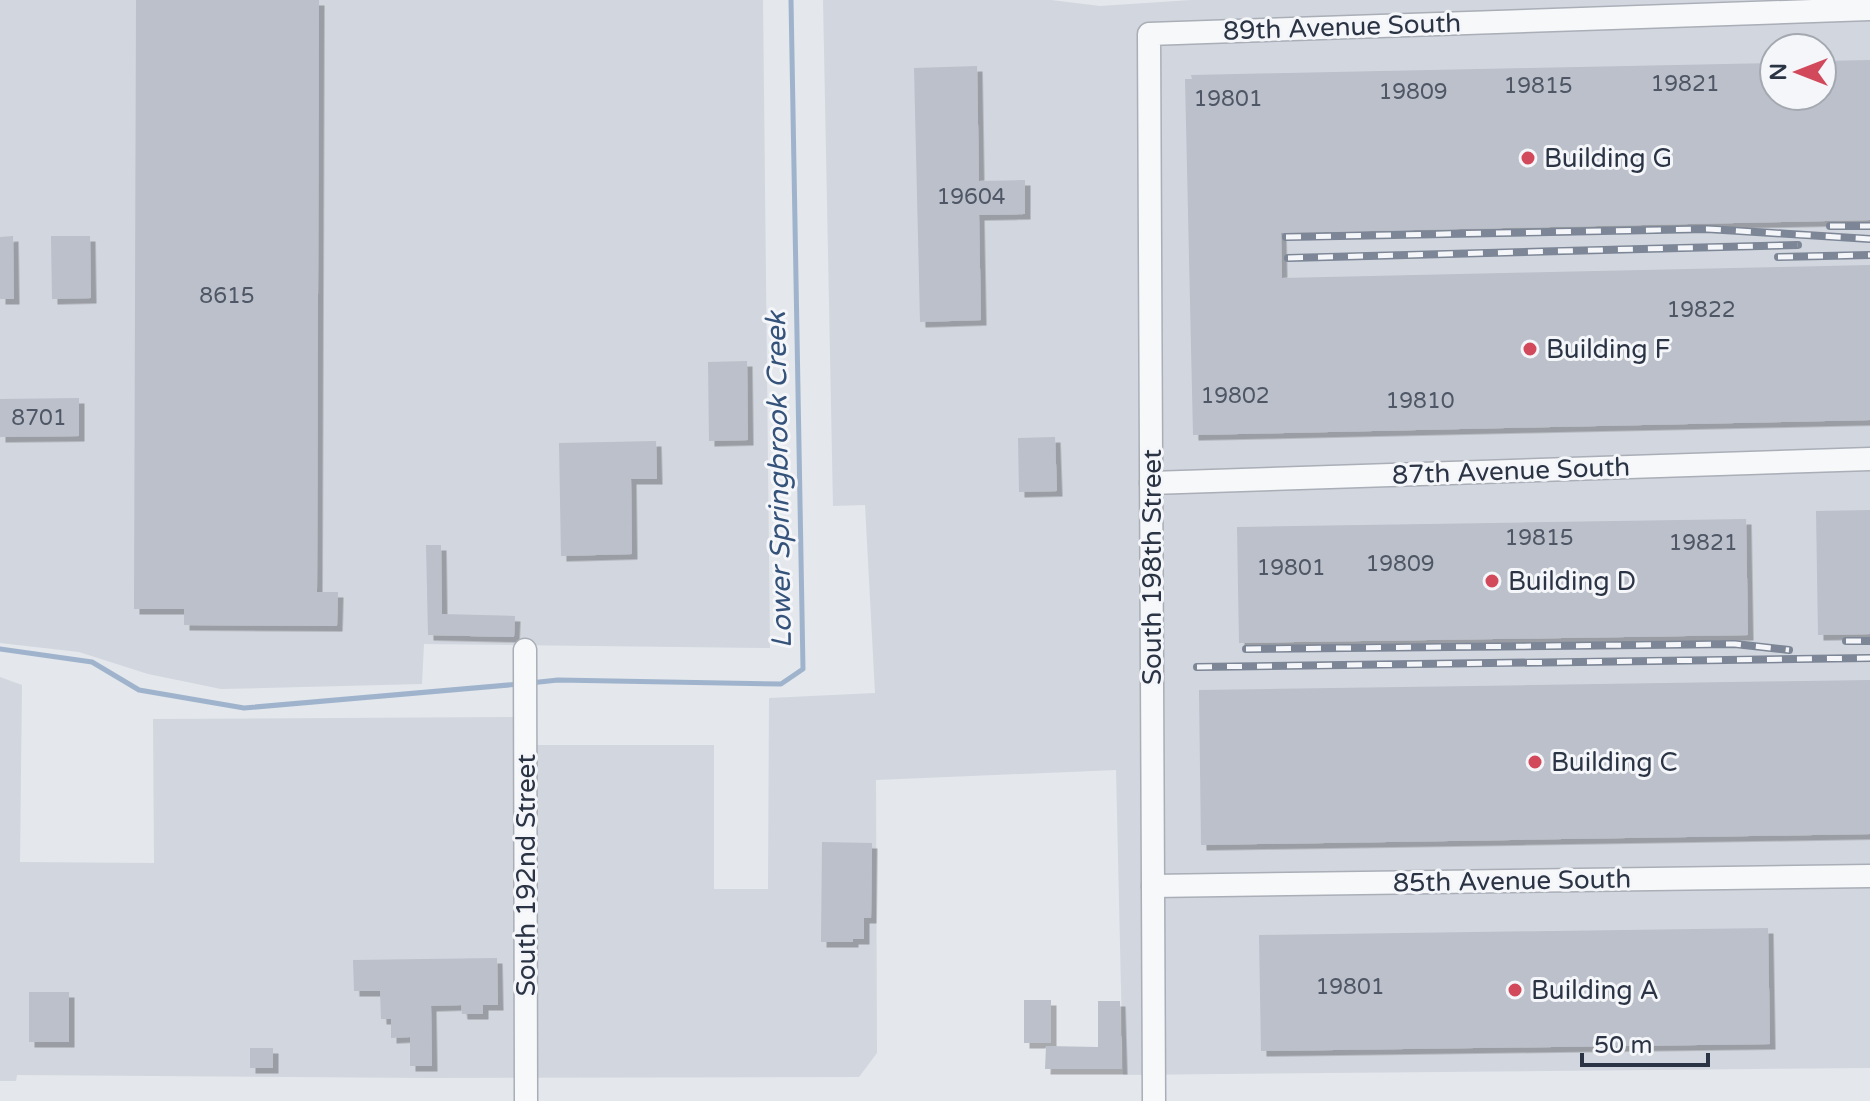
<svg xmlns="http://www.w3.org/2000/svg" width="1870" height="1101" font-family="'Varela Round',sans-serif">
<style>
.built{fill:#d2d6de;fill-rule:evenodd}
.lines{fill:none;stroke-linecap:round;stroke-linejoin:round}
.stream{stroke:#9fb4cc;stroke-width:5}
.building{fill:#bbc0ca;filter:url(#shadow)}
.minor-casing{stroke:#a9aeb7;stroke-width:25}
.minor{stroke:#f7f8fa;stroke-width:22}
.rail-casing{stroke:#7d8696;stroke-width:8}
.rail{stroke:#f4f6f9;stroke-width:5;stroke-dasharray:15;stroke-linecap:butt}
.poi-dot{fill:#d1495b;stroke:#f4f6f9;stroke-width:3}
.labels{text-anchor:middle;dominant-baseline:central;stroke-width:6;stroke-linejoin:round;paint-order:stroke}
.number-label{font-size:22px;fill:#4f5766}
.street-label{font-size:26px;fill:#2b3445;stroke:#f4f6f9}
.poi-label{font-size:26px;fill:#2b3445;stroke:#f4f6f9;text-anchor:start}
.water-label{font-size:28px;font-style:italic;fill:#34527a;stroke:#f4f6f9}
</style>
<defs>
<filter id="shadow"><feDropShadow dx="5.5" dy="5.5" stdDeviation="0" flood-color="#0004"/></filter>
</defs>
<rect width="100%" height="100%" fill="#e4e7ec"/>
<g class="built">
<path d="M0,0H763L770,648L424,644L422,684L221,689L148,674L79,652L0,643Z"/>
<path d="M823,0H1051L1100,6L1191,0H1870V1068L1123,1075L1116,770L876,780L877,1053L859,1077L431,1078L17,1075L16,1081H0V677L22,685L20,862L154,863L153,719L514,717V745H714V889H768L769,698L875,693L865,505L833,506ZM1774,48H1822V96H1774Z"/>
</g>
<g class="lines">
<g class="stream">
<path d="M0,649L92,662L139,690L244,708L520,684"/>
<path d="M530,683L558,680L781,684L803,669L791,0"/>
</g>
</g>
<g class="building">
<path d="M136,0H319L317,592H338L337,626L184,625V609H134Z"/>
<path d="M1870,60V220L1281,233L1282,278L1870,265V420L1193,435L1185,79H1192L1191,75L1774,63V96H1822V61Z"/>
<path d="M977,66L979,181L1025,180V214L979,215L981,320L920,322L914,68Z"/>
<path d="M13,236L14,299H0V237Z"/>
<path d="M51,236H90L91,298L52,299Z"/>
<path d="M747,361L748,440L709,441L708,362Z"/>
<path d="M79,398V436L0,437V399Z"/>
<path d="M1055,437L1057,491L1019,492L1018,438Z"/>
<path d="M656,441L657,479H631L632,554L561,556L559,443Z"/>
<path d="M1870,510V634L1818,635L1816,511Z"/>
<path d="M1746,519L1748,635L1239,643L1237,527Z"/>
<path d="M426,545H441L442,614L515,616L514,637L428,635Z"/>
<path d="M1870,680V834L1201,845L1199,690Z"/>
<path d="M822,842L872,843L871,918H864V939H853V942H821Z"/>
<path d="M1768,928L1770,1044L1261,1051L1259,935Z"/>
<path d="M497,958L498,1005H483V1014H462L461,1005L431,1006L432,1066H410V1037L391,1038V1019H381L380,991H354L353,960Z"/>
<rect x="29" y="992" width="40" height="50"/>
<rect x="1024" y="1000" width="27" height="43"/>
<path d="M1098,1001H1120L1122,1069H1045L1046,1046L1098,1047Z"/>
<rect x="250" y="1048" width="23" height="20"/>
</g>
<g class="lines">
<g class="minor-casing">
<g id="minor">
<path d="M1151,483L1870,459"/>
<path d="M525,650L526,1101"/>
<path d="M1153,886L1870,876"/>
<path d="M1154,1101L1149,34L1870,9"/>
</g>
</g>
<use href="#minor" class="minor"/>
<g class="rail-casing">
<g id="rail">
<path d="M1830,226H1870"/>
<path d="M1286,237L1707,229L1870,239"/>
<path d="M1778,257L1870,255"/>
<path d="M1288,258L1798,245"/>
<path d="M1846,641H1870"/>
<path d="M1246,649L1735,644L1789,650"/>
<path d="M1197,667L1870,658"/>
</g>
</g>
<use href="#rail" class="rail"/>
</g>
<g class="poi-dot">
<circle cx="1528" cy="158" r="8"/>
<circle cx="1530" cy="349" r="8"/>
<circle cx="1492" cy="581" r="8"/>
<circle cx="1535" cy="762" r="8"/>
<circle cx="1515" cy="990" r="8"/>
</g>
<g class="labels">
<g class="number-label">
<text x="1685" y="84">19821</text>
<text x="1538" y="86">19815</text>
<text x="1413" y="92">19809</text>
<text x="1228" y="99">19801</text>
<text x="971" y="197">19604</text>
<text x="227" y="296">8615</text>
<text x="1701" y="310">19822</text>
<text x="1235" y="396">19802</text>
<text x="1420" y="401">19810</text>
<text x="39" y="418">8701</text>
<text x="1539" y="538">19815</text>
<text x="1703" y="543">19821</text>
<text x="1400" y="564">19809</text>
<text x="1291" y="568">19801</text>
<text x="1350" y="987">19801</text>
</g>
<g class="street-label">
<text transform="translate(1342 27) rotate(-2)">89th Avenue South</text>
<text transform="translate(1511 471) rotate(-2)">87th Avenue South</text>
<text transform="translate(1152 567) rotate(-90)">South 198th Street</text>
<text transform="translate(526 875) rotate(-90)">South 192nd Street</text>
<text transform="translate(1512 881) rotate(-1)">85th Avenue South</text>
</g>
<g class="poi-label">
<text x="1544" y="158">Building G</text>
<text x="1546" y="349">Building F</text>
<text x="1508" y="581">Building D</text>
<text x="1551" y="762">Building C</text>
<text x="1531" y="990">Building A</text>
</g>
<g class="water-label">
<text transform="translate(779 480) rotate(-91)">Lower Springbrook Creek</text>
</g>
</g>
<g transform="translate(1798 72) rotate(270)"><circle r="38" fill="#f4f6f9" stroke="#a4a8b1" stroke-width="2"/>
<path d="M0-6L14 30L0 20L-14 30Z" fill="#d1495b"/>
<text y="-12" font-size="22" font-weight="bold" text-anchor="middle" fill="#2b3445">N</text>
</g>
<path d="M1582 1053v12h126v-12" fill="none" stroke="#2b3445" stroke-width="4"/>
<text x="1594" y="1053" font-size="24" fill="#2b3445" stroke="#f4f6f9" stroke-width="6" paint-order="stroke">50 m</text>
</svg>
